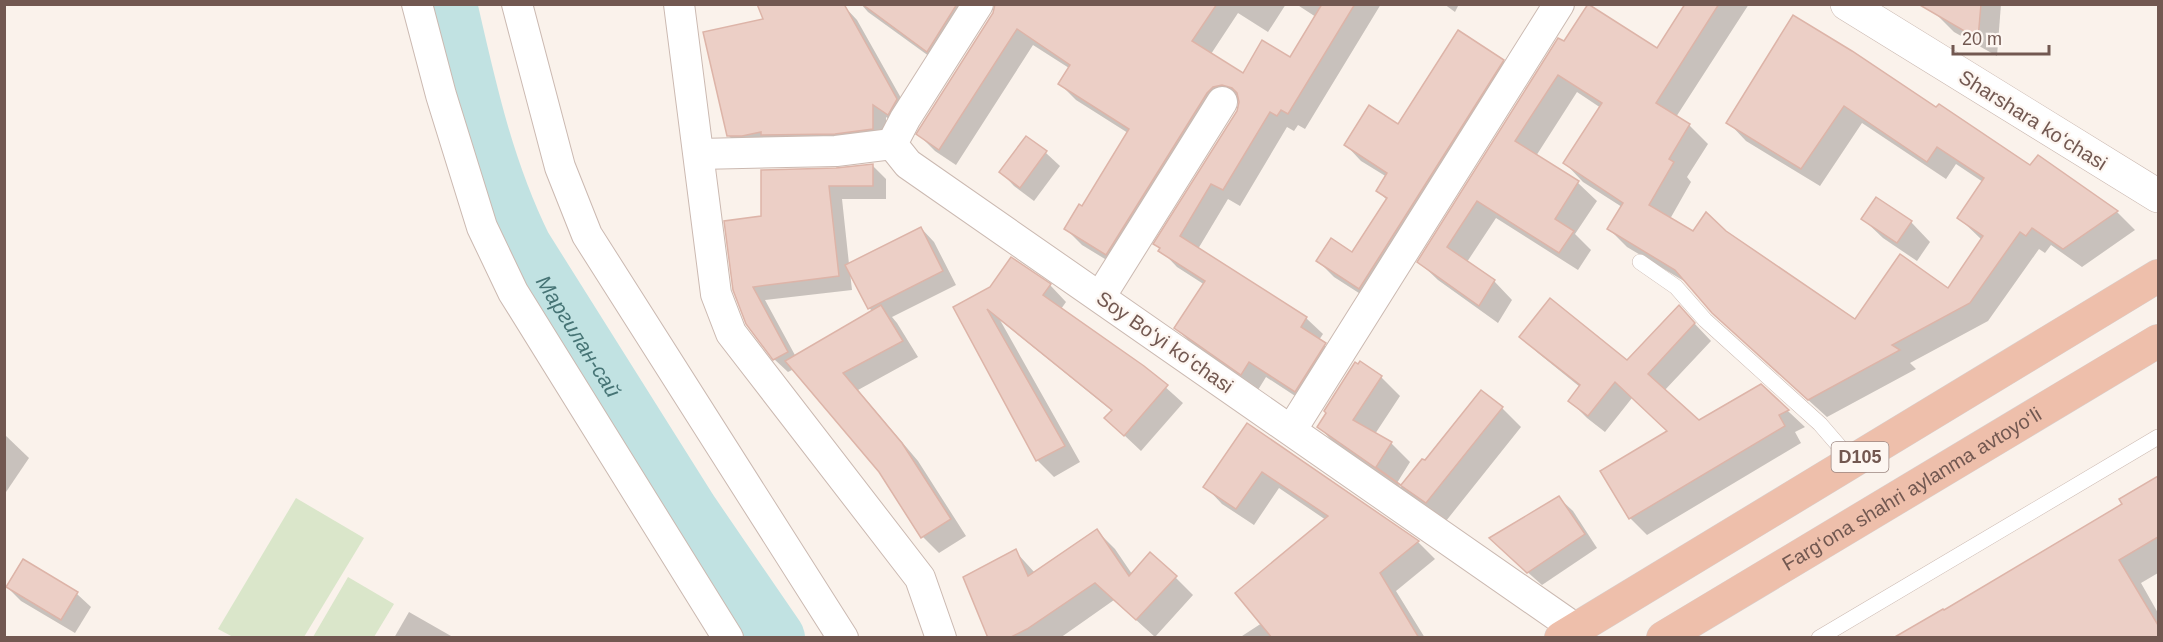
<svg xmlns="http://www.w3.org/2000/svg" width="2163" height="642" font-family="Arial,sans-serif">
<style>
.green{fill:#dae6ca}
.shadow{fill:#0003;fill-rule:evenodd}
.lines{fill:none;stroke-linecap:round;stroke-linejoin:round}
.river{stroke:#c1e2e2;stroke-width:58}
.building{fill:#eccfc6;stroke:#ddb4a8;stroke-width:1.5}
.service-casing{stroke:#cbb9b1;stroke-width:16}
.minor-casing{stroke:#cbb9b1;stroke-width:32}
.tertiary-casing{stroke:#cbb9b1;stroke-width:34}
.trunk-casing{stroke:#d8d0ce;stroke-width:34}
.service{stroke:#fff;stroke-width:15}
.minor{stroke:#fff;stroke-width:30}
.tertiary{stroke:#fff;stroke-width:33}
.trunk{stroke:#eebfab;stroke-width:33}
.labels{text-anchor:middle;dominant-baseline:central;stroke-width:4.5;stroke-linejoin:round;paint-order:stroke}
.shield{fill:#fdf6f1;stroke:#9c8781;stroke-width:1.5}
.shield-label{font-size:18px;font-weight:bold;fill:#725851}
.street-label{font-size:20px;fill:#725851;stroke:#fdf6f1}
.water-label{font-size:21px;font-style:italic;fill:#467475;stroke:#fdf6f1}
</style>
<rect width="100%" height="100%" fill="#faf2eb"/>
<g class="green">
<path d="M296,498L364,538L304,637H233L218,629Z"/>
<path d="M348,577L394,604L374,637H313Z"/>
</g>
<g class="shadow">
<path d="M861,4H989L944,67L868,12Z"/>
<path d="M996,4H1286L1268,32L1238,13L1211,54L1243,75L1291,59L1316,17L1296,4H1381L1305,129L1298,125L1294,131L1287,127L1240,206L1228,199L1198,249L1306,318L1323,334L1319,340L1341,361L1312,407L1266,377L1258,390L1193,345L1176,328L1205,285L1177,267L1155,244L1238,112L1241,100L1230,103L1123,270L1082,245L1066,229L1082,208L1128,133L1076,100L1060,84L1069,68L1033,45L956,165L935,151L919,135L994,14Z"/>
<path d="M1444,4H1459L1455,12Z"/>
<path d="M1687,4H1749L1676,117L1689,125L1708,144L1687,177L1691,182L1670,219L1693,233L1725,232L1855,322L1948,290L1982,240L1959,218L1983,182L1956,164L1946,179L1862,123L1820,186L1746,141L1728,122L1794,17L1937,109L2031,167L2038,157L2117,212L2135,230L2082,267L2051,245L2045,253L2039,249L1988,321L1910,363L1916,369L1827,417L1732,331L1689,284L1627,247L1609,229L1622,207L1583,182L1565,163L1601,108L1577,92L1536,156L1578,183L1597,201L1575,234L1591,250L1578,270L1496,218L1467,262L1494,281L1512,300L1498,323L1438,280L1419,262L1565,43L1658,50Z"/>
<path d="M1935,4H2001L1997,56L1954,32L1934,12Z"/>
<path d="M844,6L857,20L910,114L902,127L886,117V142L742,149L728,135Z"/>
<path d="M1503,61L1519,77L1376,304L1334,277L1318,261L1353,254L1387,200L1378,191L1387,177L1361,161L1346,145L1398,126Z"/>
<path d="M1026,138L1046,153L1060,166L1034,201L1014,186L1001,172Z"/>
<path d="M872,165L886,179V199H842L849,264L921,228L934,242L956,285L892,317L897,323L918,357L858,390L918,461L966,536L939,553L923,537L880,471L794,369L788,372L774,359L748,324L763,218L837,170ZM850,272L872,312L796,357L765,300L852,290Z"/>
<path d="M1876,199L1911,222L1930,242L1917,261L1883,238L1863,219Z"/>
<path d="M1050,285L1066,302L1061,309L1143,367L1183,403L1141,451L1106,418L1112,411L1000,320L1080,462L1054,477L1037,460L955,307Z"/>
<path d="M1679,307L1711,341L1664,391L1698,422L1761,386L1805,427L1795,432L1801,443L1647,535L1630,518L1669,431L1632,398L1605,432L1587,418L1570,401L1580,387L1538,353L1521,337L1627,362Z"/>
<path d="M1381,377L1400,396L1375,434L1391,443L1410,462L1397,483L1401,487L1422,460L1426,462L1502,408L1521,427L1446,521L1338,447L1319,427Z"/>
<path d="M1247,425L1418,542L1435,559L1396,591L1425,638H1239L1262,623L1326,520L1279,488L1254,525L1222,504L1205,486Z"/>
<path d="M4,434L29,458L4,495Z"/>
<path d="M2158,478V573L2141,583L2158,613V638H1896L2124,504L2121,500Z"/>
<path d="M1559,498L1573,511L1597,548L1542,585L1505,552Z"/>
<path d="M1097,531L1115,549L1132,574L1175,577L1193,595L1155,637L1114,600L1060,638H990L1015,551L1035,573Z"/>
<path d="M7,587L77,594L91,607L75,633L21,601Z"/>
<path d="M409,612L451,636L452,638H394Z"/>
</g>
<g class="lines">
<path class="river" id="s1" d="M448,4C467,88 485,170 523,247L689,511L776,638"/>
</g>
<g class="building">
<path d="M757,4H844L897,99L888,115L873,105V129L835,134L761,135V132L742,136H727L703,32L763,19Z"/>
<path d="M862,4H957L927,52Z"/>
<path d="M995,4H1217L1192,41L1243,73L1262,40L1290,57L1322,4H1355L1288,114L1281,110L1277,116L1270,112L1223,190L1211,184L1180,236L1307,317L1301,327L1326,343L1295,392L1249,362L1241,375L1174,328L1205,281L1158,251L1160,248L1153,244L1237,111L1239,102L1237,93L1232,88L1222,85L1213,87L1207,93L1106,255L1064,229L1079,204L1082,206L1129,129L1058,84L1070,65L1017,29L939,150L916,134L993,13Z"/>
<path d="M1588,4L1657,48L1685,4H1719L1656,103L1690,124L1669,159L1674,162L1649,205L1693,231L1706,212L1726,231L1855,319L1900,254L1948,288L1983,236L1957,218L1984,178L1937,147L1927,162L1844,106L1801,169L1726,123L1793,15L1852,51L1936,107L1939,104L2030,165L2038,155L2118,211L2063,249L2032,228L2026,236L2020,232L1970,303L1892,345L1900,350L1808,400L1712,313L1675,270L1607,229L1623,203L1563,163L1602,103L1558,75L1515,141L1579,181L1555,219L1574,231L1559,253L1477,201L1447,247L1495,280L1479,306L1417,262L1558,38L1564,41Z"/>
<path d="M1918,4H1981L1978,39Z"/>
<path d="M1458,30L1504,60L1359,289L1316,261L1331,238L1352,252L1387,198L1376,191L1387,173L1344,145L1369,105L1398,124Z"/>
<path d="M1026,136L1047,151L1020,188L999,172Z"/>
<path d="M873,164V186H829L839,276L753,287L788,352L773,360L746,324L733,290L724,221L761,216V170L836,168Z"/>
<path d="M1876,197L1912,221L1897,243L1861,219Z"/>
<path d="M921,227L943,271L868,309L845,265Z"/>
<path d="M1011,257L1051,284L1043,295L1144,366L1168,385L1124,436L1104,418L1112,410L987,309L1065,446L1036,461L953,307L990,287Z"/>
<path d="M1550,298L1627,360L1679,305L1695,323L1648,374L1699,420L1761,384L1789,410L1779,415L1785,426L1629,519L1600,471L1667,431L1615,382L1588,416L1568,401L1580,385L1519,337Z"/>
<path d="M881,305L903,341L843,373L902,443L951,519L921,538L879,472L785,361Z"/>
<path d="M1360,361L1382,376L1353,420L1392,442L1376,467L1401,485L1422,459L1425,460L1481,390L1503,407L1426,503L1317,427L1326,413L1324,411L1355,362L1358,364Z"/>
<path d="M1247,423L1419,541L1380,573L1419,638H1272L1235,593L1328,516L1262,472L1236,509L1203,487Z"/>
<path d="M2158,476V537L2119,560L2158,625V638H1893L1943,609L1944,610L2122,504L2119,499Z"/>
<path d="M1559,496L1585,534L1527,573L1489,538Z"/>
<path d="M1097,529L1129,576L1150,552L1177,576L1136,620L1095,583L1027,629L1009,638H988L963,577L1016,549L1028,576Z"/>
<path d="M23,559L78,592L61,620L6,587Z"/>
</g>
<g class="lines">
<g class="service-casing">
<g id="service">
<path d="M1640,262L1676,287L1705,320L1820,424L1852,461"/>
<path d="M1819,638L2158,437"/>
</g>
</g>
<g class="minor-casing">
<g id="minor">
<path d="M417,4L441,95L482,227L513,292L728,638"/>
<path d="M517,4L560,167L587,235L843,638"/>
<path d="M679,4L716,294L731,333L920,578L941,638"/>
<path d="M978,4L905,119L892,144L908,164L1576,629"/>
<path d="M699,154L836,151L892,144"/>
<path d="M1100,297L1222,102"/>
<path d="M1292,429L1559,4"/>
</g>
</g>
<g class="tertiary-casing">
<path id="tertiary" d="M1847,4L2158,196"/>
</g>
<g class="trunk-casing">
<g id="trunk">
<path d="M1561,638L2158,276"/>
<path id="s2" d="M1663,638L2158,341"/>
</g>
</g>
<use href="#service" class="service"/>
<use href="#minor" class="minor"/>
<use href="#tertiary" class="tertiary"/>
<use href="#trunk" class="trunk"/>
</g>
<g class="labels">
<rect class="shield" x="1831.5" y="442" width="57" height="30" rx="4.5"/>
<g class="shield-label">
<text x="1860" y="457">D105</text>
</g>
<g class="street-label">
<text transform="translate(2033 120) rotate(32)">Sharshara koʻchasi</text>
<text transform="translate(1165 342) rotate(35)">Soy Boʻyi koʻchasi</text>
<text stroke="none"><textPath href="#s2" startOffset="290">Farg‘ona shahri aylanma avtoyo‘li</textPath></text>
</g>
<g class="water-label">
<text stroke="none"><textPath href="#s1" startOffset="360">Маргилан-сай</textPath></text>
</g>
</g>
<rect width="2163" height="642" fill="none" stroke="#725851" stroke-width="12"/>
<path d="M1953 45v9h96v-9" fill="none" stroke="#725851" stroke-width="3"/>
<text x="1962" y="45" font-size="18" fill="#725851" stroke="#fdf6f1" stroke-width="4.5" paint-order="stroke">20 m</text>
</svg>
